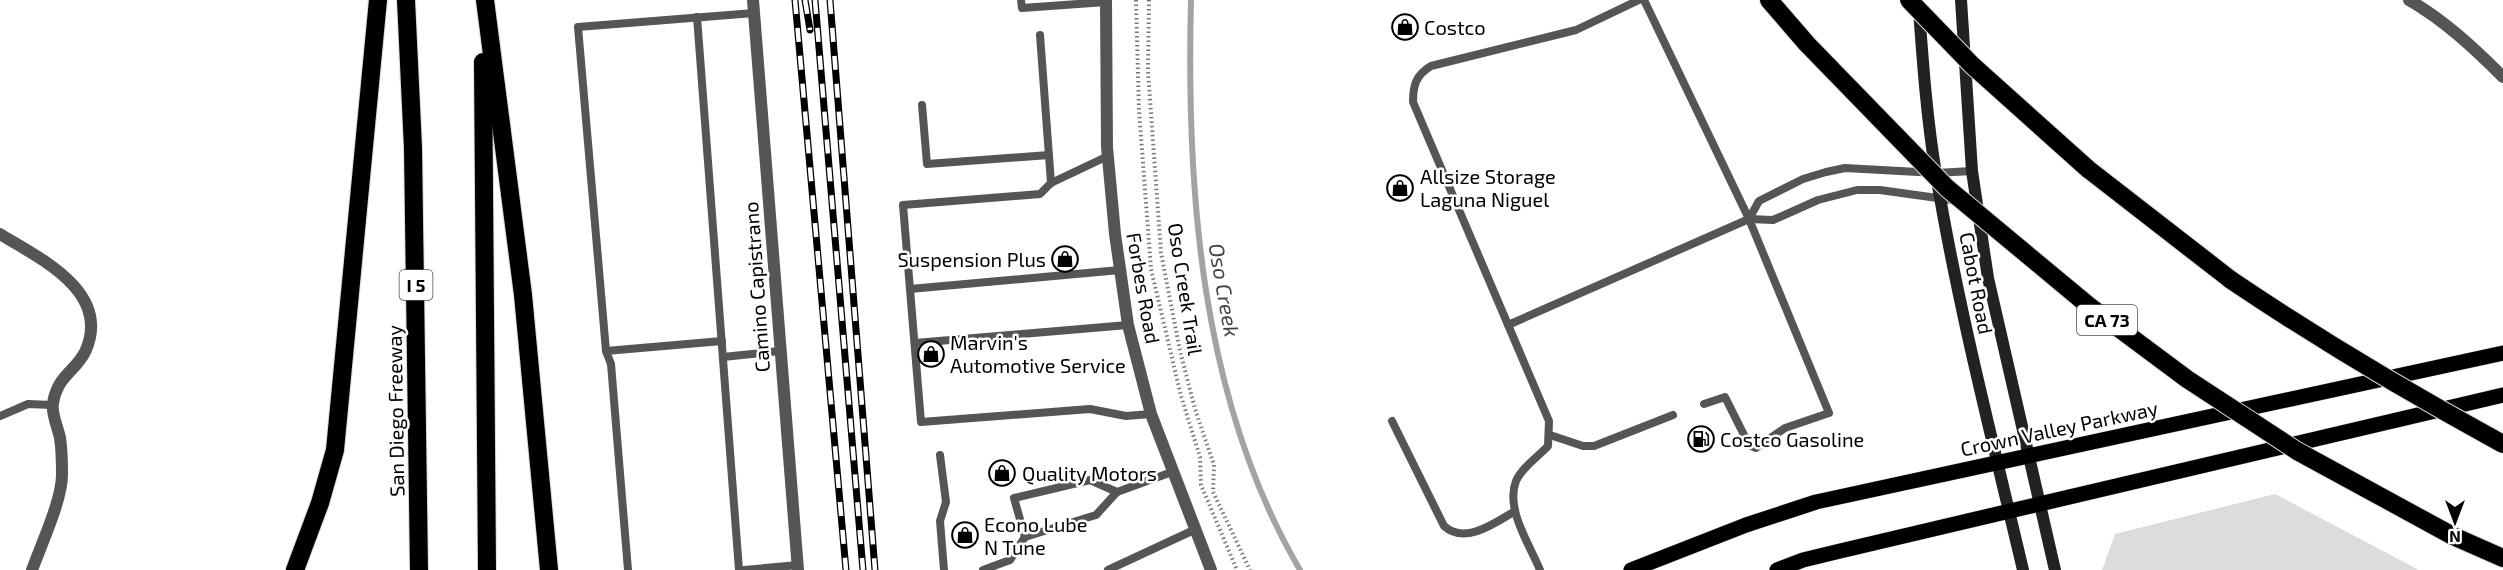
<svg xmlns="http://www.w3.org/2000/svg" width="2503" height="570" font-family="'Exo 2',sans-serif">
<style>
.green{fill:#dcdcdc}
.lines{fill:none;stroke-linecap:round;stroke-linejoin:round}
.stream{stroke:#a3a3a3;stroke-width:6}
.primary-casing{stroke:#dbdbdb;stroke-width:16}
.motorway-casing{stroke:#dbdbdb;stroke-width:20}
.path{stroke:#777;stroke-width:4;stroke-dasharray:1.5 3;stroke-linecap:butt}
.service{stroke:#555;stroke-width:8}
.minor{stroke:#555;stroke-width:12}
.tertiary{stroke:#555;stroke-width:12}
.secondary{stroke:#222;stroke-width:12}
.primary{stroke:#000;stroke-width:15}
.motorway{stroke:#000;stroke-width:18}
.rail-casing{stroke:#000;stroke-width:7}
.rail{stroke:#fff;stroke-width:4.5;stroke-dasharray:14;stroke-linecap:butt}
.motorway-bridge-casing{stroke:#dbdbdb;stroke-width:20;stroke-linecap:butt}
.motorway-bridge{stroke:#000;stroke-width:18}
.labels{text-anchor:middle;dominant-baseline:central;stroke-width:5;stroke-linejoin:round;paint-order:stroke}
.shield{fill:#fff;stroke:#4c4c4c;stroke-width:1.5}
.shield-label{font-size:18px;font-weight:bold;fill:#000}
.poi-label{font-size:20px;fill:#000;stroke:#fff;text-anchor:start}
.street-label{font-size:20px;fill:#000;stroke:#fff}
.water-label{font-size:21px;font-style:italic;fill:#444;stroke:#fff}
</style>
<rect width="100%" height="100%" fill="#fff"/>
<path class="green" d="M2275,494L2419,570H2102L2115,534Z"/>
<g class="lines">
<path class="stream" d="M1191,0C1186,192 1201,401 1300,570"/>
<g class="primary-casing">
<g id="primary">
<path d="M1631,570L1746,525L1816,502L2503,353"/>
<path d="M1777,570L1803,560C2036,503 2270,450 2503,395"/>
</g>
</g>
<g class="motorway-casing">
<g id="motorway">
<path d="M406,0L413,148L419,570"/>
<path d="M485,0L523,295L549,570"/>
<path d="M1769,0L1807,44"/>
<path d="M483,62L487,570"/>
<path d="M2088,169L2231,280"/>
<path d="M2453,536L2503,558"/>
<path d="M295,570L320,503L335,450L378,0"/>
</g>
</g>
<g class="path">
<path d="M1136,0L1139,110L1151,269L1181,396L1200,457L1201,485L1237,570"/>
<path d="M1149,0L1148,71L1161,253L1180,351L1195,409L1214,465L1213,492L1250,570"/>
</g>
<g class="service">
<path d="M1021,0L1022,8L1106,2"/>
<path d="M1644,0L1749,219L1829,413L1785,428L1756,448L1749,445L1725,397L1704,404"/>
<path d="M697,17L739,570"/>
<path d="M1040,35L1051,183"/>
<path d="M922,105L927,164L1049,155"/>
<path d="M1108,156L1051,183L1040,194L903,205L921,422L1090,409L1126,416L1151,414"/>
<path d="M1749,219L1759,201L1803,179L1826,172L1845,168L1936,173L1972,171"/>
<path d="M910,289L1120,270"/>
<path d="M1508,325L1749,219L1773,220L1818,200L1857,190H1880L1959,201"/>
<path d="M915,343L1128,325"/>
<path d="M606,351L722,341"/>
<path d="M723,357L780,351"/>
<path d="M0,416L28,404L52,405"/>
<path d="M1392,421L1444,526C1465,545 1495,523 1515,511"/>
<path d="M1550,435L1583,446H1594L1673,415"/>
<path d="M940,455L946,502L940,521L944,570"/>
<path d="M1025,537L1014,498L1090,480L1117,492"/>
<path d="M628,570L611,364L606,351L578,27L754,13"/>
<path d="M744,570L798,565"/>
<path d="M983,570L1010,560L1025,537L1096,515L1117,492L1172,472"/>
<path d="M1108,570L1194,530"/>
<path d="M1540,570C1530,545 1505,509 1516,481C1522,467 1538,457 1548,446L1549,421L1413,102C1413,85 1416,75 1431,66L1576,30L1639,0"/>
</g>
<g class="minor">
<path d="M1106,0L1107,147L1115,234L1128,325L1151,414L1211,570"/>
<path d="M2409,0C2444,20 2474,48 2503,77"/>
</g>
<g class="tertiary">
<path d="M753,0L798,570"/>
<path d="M0,234C39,258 111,291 86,350C76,372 58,374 53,403C51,413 58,428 60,438C62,450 62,463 62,475C62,500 41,545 32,570"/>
</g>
<g class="secondary">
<path d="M1961,0L1972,171L1988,278L2055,570"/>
<path d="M1919,10C1923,65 1927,120 1936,174C1958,307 1992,438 2023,570"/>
</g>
<use href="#primary" class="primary"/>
<use href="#motorway" class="motorway"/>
<g class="rail-casing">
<g id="rail">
<path d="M795,0L846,570"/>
<path d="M805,0L810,30"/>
<path d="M815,0L863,570"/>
<path d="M830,0L875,570"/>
</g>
</g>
<use href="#rail" class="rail"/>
<g class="motorway-bridge-casing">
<g id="motorway-bridge">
<path d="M1909,0L1972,65L2088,169"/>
<path d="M1807,44L1947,188L2089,306L2187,379L2297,451L2453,536"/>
<path d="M2231,280C2320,340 2409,393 2503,444"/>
</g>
</g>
<use href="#motorway-bridge" class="motorway-bridge"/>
</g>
<defs>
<g id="shop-ring" transform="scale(1.35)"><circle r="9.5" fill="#fff" stroke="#000" stroke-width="1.5"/><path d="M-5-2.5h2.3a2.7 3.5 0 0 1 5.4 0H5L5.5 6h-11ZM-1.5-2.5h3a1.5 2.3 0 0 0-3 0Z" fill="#000"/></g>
<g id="fuel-ring" transform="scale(1.35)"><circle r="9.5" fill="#fff" stroke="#000" stroke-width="1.5"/><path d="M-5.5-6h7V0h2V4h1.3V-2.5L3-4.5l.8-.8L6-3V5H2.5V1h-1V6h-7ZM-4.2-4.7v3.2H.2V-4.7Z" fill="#000"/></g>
</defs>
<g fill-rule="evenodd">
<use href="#shop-ring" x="1405" y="27"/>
<use href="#shop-ring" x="1400" y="188"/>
<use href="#shop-ring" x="1065" y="259"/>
<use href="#shop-ring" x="931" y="354"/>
<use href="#fuel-ring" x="1701" y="439"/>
<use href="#shop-ring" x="1002" y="473"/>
<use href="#shop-ring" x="965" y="535"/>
</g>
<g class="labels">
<g class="shield">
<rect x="399.5" y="270" width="33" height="30" rx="4.5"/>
<rect x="2077" y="305" width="60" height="30" rx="4.5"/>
</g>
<g class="shield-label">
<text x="416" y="285">I 5</text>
<text x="2107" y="320">CA 73</text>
</g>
<g class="poi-label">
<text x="1424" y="27">Costco</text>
<text x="1420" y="176">Allsize Storage<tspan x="1420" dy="23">Laguna Niguel</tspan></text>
<text x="1046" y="259" text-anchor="end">Suspension Plus</text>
<text x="950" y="342">Marvin's<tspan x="950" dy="23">Automotive Service</tspan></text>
<text x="1720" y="439">Costco Gasoline</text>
<text x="1022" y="473">Quality Motors</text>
<text x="984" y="524">Econo Lube<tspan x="984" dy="23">N Tune</tspan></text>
</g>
<g class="street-label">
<text transform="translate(1977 283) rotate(79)">Cabot Road</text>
<text transform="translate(756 287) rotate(-94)">Camino Capistrano</text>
<text transform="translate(1144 288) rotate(80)">Forbes Road</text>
<text transform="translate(1186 289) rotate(81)">Oso Creek Trail</text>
<text transform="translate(395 411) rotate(-91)">San Diego Freeway</text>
<text transform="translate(2059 428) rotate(-12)">Crown Valley Parkway</text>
</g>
<g class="water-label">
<text transform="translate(1225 290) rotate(80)">Oso Creek</text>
</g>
</g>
<g transform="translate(2455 522) rotate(180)" stroke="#ffffff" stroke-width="4.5" paint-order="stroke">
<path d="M0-4.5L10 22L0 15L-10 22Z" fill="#000000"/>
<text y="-9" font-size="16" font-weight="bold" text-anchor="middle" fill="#000000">N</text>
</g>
</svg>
